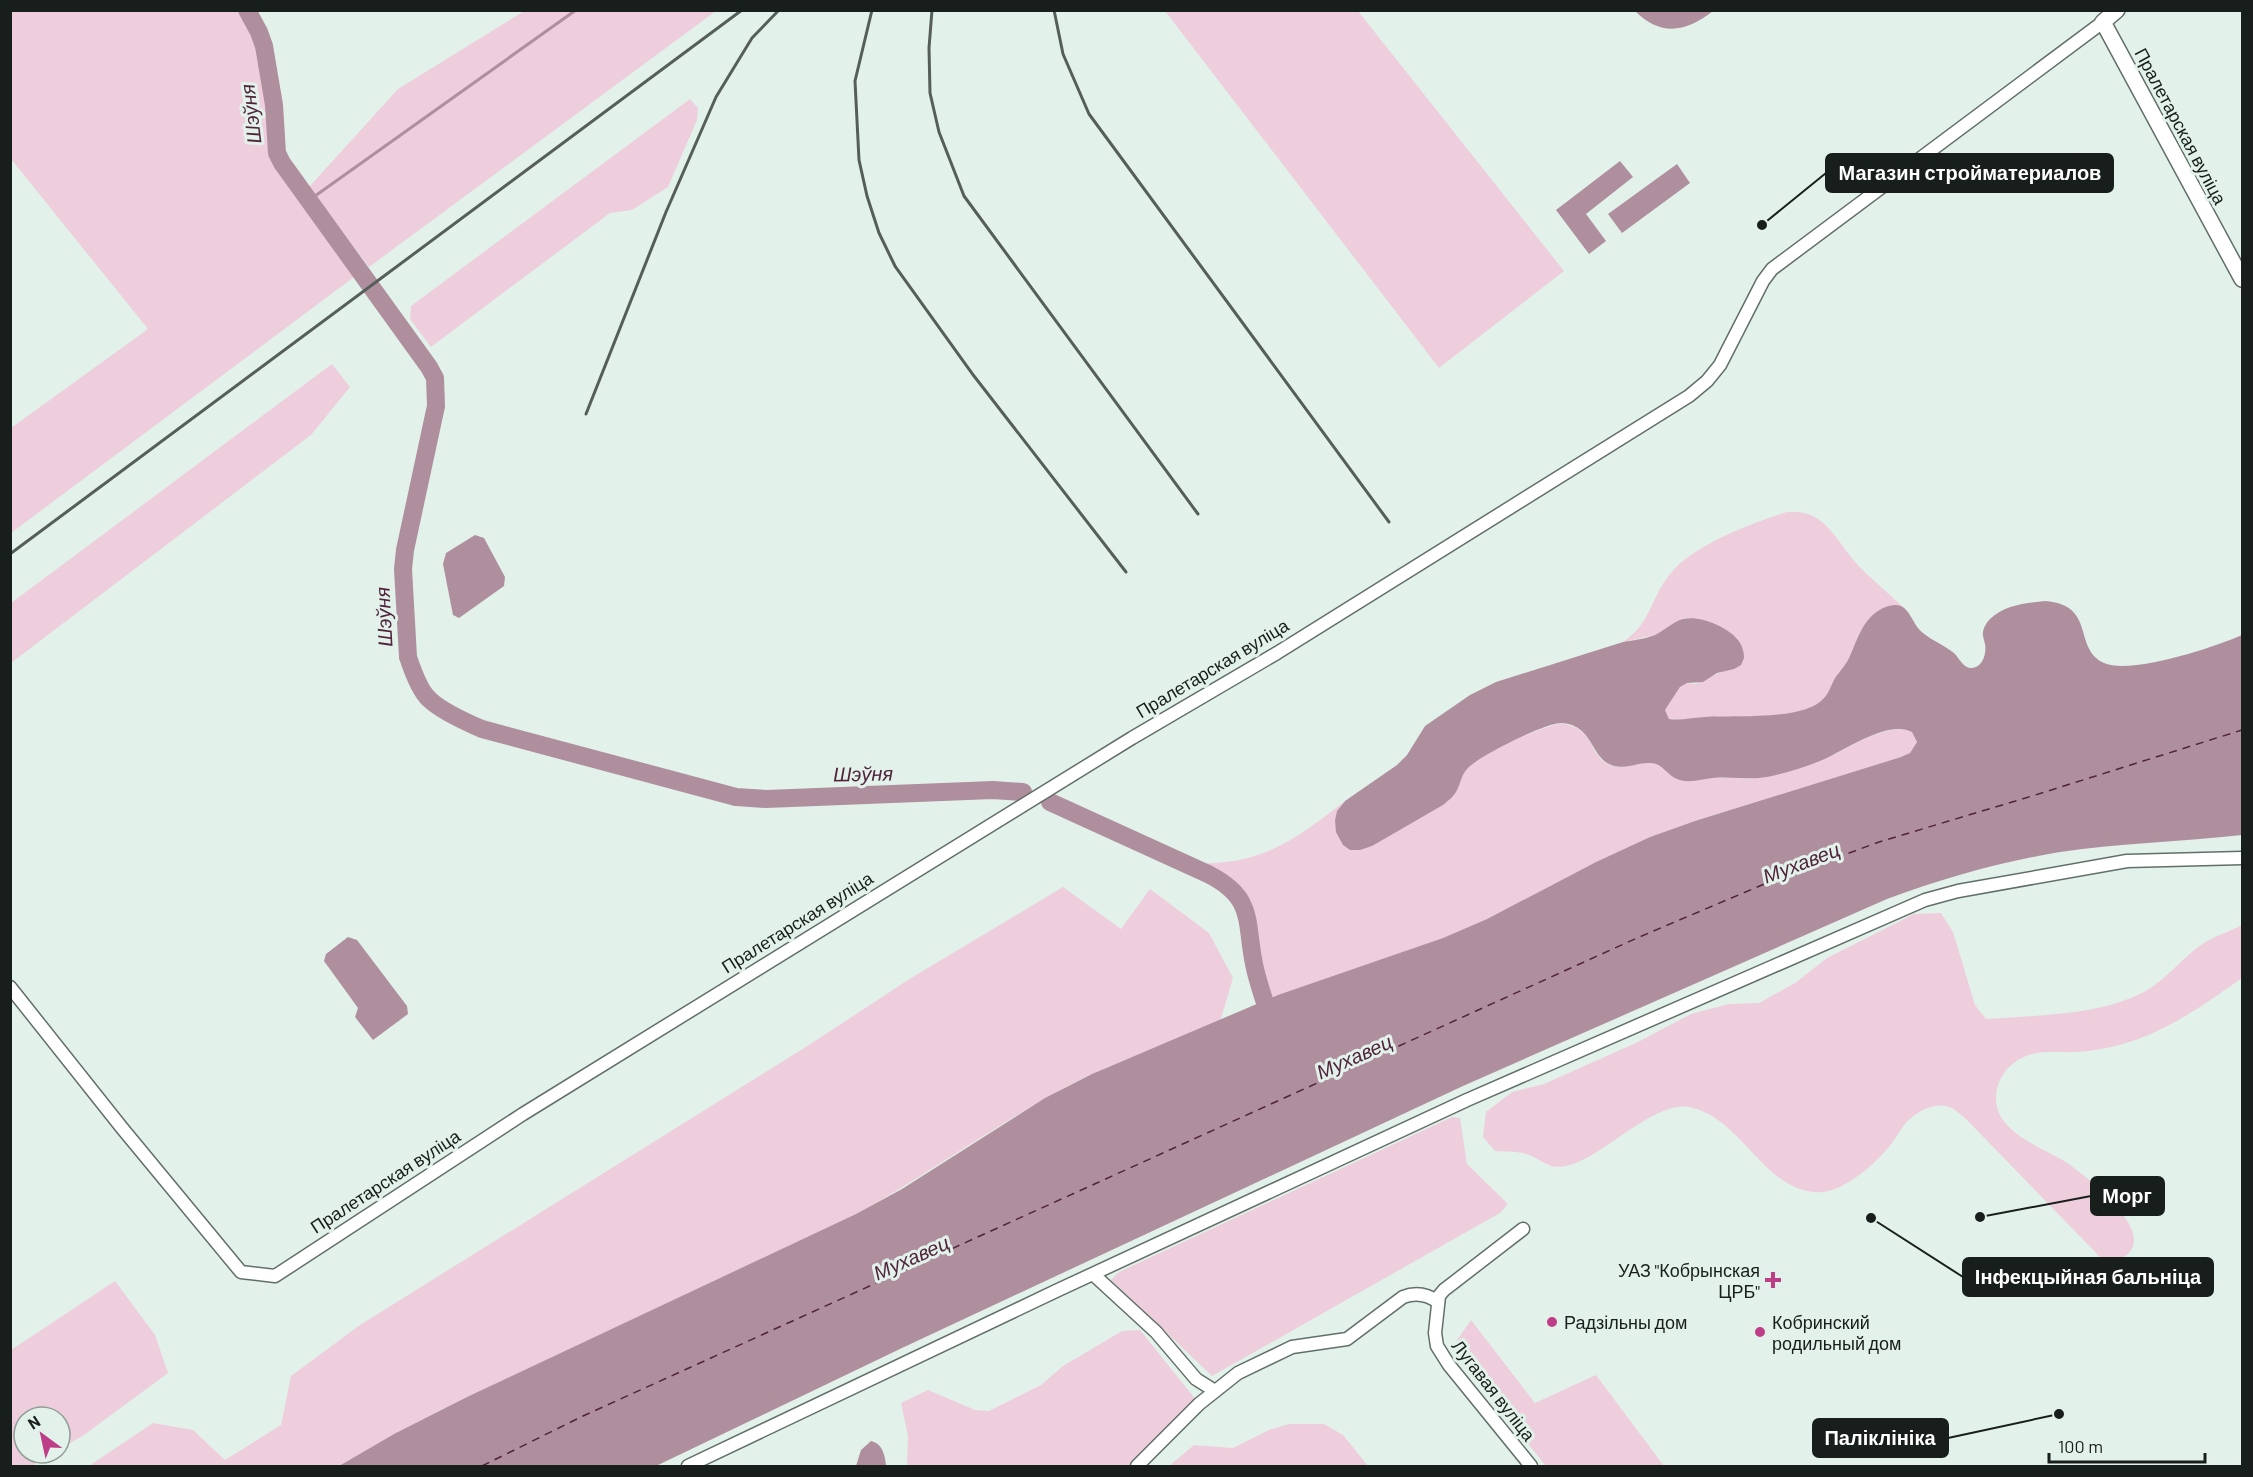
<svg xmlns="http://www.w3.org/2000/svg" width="2253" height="1477" font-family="Barlow,sans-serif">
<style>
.green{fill:#eecedc}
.water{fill:#af8f9e}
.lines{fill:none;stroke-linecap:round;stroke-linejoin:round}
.stream{stroke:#af8f9e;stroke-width:3}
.river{stroke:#af8f9e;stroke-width:18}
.ferry{stroke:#51243c;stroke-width:1.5;stroke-dasharray:8 6;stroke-linecap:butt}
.minor-casing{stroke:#626f69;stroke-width:15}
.major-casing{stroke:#626f69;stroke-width:18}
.minor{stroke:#fff;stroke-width:12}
.major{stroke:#fff;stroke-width:15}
.rail{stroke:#555e59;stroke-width:3}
.poi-dot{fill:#be3d87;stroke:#e2f2ea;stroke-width:2}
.labels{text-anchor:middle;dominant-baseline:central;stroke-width:6;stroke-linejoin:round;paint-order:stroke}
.street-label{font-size:18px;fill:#181e1b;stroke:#e2f2ea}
.poi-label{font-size:18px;fill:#181e1b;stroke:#e2f2ea;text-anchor:start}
.water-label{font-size:20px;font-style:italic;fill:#51243c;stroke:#e2f2ea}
.leader{fill:none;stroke:#181e1b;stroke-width:2}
.callout-dot{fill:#181e1b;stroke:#e2f2ea;stroke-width:2}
.callout{fill:#181e1b;stroke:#181e1b;stroke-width:2}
.callout-label{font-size:20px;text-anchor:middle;font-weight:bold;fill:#fff}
</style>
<rect width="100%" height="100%" fill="#e2f2ea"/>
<g class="green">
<path d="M10,11H237L250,31L261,55L272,158L283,179L354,277L11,533V428L148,329L11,159Z"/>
<path d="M524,11H716L369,267L309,187L398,89Z"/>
<path d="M1165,11H1358L1564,271L1439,368Z"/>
<path d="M690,99L698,108L697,120L668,187L632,210L610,213L431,347L410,319L411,306Z"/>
<path d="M332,364L350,387L311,435L11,663V603Z"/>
<path d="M1787,512C1799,512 1808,512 1818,519C1833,529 1845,551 1857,564C1872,580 1890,594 1905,609C1896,605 1892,607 1883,610C1862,617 1858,639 1850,657C1846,665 1839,672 1834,680C1831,686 1828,694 1823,700C1803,720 1734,716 1706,717C1693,717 1682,721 1669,719L1665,710L1680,687L1687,683L1696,684L1725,670L1730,633L1707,621L1685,618L1655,635L1623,642C1652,622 1650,599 1670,574C1693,545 1752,523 1787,512Z"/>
<path d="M1561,723C1594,730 1585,743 1603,761C1618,774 1636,761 1652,763C1663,765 1669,777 1679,779C1692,782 1703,778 1715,778C1734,777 1752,781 1770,776C1788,773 1806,767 1823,760C1845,750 1889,720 1912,732L1917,742L1910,753L1901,757L1695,821L1650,837L1596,862L1487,919L1443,938L1265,1001L1257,979L1246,910L1237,895L1224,883L1183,863C1257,867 1289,845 1345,801L1337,811L1335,820L1350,849L1360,850L1443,805C1449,800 1455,795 1458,788C1461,780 1462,773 1469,767C1486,750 1537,729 1561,723Z"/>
<path d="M1063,887L1121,929L1150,889L1209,933L1233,978L1220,1022C1161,1046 1099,1067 1044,1099C980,1136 920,1179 856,1214L467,1397L394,1434L339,1466H89L153,1423L193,1430L225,1460L281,1425L291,1376L360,1325L809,1045L911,978Z"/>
<path d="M1941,913L1953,932L1975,1005L1986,1019C2037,1015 2098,1016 2144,992C2166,980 2181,959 2201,945C2214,936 2229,932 2242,925V978C2201,1007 2161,1036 2111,1047C2100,1049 2087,1052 2075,1052C2059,1053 2041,1050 2026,1056C2009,1063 1996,1079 1996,1098C1996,1133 2042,1147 2066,1162C2076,1169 2086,1177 2095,1185C2111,1201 2153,1237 2124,1257C2115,1263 2108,1261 2099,1256L1964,1117C1959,1114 1954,1108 1949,1107C1932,1101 1911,1115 1902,1128C1898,1133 1896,1138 1892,1143C1878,1161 1847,1190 1823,1192C1766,1197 1743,1117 1689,1107C1655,1101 1607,1153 1573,1164C1546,1173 1545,1158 1522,1153C1514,1151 1504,1152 1495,1151L1483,1137L1486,1112L1512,1092L1544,1084L1638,1042L1691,1014L1729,1004L1759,1003L1795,983L1827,958L1914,914Z"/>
<path d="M1452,1117L1460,1118L1467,1164L1508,1204L1500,1213L1212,1376L1111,1280L1119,1272Z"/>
<path d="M115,1281L155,1335L168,1373L84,1435L60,1449V1417H24V1453H54L31,1466H11V1350Z"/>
<path d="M1471,1320L1535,1403L1596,1375L1664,1466H1546L1451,1349Z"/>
<path d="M1140,1330L1197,1401L1132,1466H907L908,1436L901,1403L928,1390L975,1410L989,1411L1041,1385L1063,1366L1122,1331Z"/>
<path d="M1289,1424H1324L1343,1435L1368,1466H1169L1194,1445L1233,1448L1269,1430Z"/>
</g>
<g class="water">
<path d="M1635,11H1713C1686,32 1661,37 1635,11Z"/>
<path d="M1620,161L1633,177L1586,214L1606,241L1589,254L1556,210Z"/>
<path d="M1677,164L1690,183L1622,233L1608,214Z"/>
<path d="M475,535L484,538L505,577L504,586L459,618L453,615L443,564L446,553Z"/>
<path d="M2045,601C2097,605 2072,648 2104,663C2131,675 2215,647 2242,635V835C2182,842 2120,843 2060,852C2000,862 1943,878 1887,899L1463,1086L902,1348L656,1466H339L394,1434L467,1397L856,1214L902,1189L1045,1098L1092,1074L1278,995L1443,938L1487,919L1596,862L1650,837L1695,821L1901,757L1910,753L1917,742L1912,732C1887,719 1843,752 1820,761C1804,768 1788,772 1772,776C1752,781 1733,776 1713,778C1702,779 1689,784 1677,779C1667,775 1663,764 1651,763C1635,762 1622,772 1607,763C1593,754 1591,733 1574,726C1571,724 1564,723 1561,723C1545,723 1479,756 1468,768C1462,774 1461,781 1458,788C1455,796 1449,800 1443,805L1372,846L1360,850H1350L1343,845L1336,832L1335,820L1337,811L1345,801L1397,765L1407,755L1425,726L1470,695L1496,682L1623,642C1634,640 1645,639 1655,635C1665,630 1673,622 1683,619C1700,615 1728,627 1738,640C1742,645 1744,652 1744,658L1741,665L1734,669L1717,673L1703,682L1687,683L1680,687L1665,710L1669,719C1681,721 1693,717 1705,717C1734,715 1805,721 1824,698C1829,693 1831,685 1835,678C1840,671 1846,665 1850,656C1858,638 1863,618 1883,608C1910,596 1909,622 1923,633C1933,641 1944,645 1954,653C1959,658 1963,667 1970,668C1982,669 1987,654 1985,644C1985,644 1983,636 1983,636C1982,630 1986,623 1990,619C2004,605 2026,603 2045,601Z"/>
<path d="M348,937L357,940L407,1006L408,1014L373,1040L355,1017L358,1008L324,961L326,954Z"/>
<path d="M871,1441C883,1444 885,1456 886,1466H856L861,1450Z"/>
</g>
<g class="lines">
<path class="stream" d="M308,201L576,10"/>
<g class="river">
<path d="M247,10L259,32L264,46L274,105L277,153L282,163L429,367L435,378L436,406L405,550L403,569L408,657C412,669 420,691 429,699C440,710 468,723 482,729L736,797L766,799L993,790L1023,792"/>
<path d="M1050,802L1208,874C1255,898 1245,920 1254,964C1258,984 1265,1003 1272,1023"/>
</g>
<path class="ferry" d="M482,1466L583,1416L1637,938L1762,885L1879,842L2032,796L2242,730"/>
<g class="minor-casing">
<g id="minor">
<path d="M10,987L122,1128L241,1272L275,1276L523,1114L1132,738L1277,653L1689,396L1707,381L1720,365L1763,281L1772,269L2103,22"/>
<path d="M1523,1229L1444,1290L1439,1296L1435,1333L1437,1346L1449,1365L1531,1466"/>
<path d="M1094,1275L1156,1332L1196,1379L1215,1391"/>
<path d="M688,1466L1056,1291L1467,1100L1925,900L1958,891L2127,861L2242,858"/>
<path d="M1137,1466L1199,1404L1238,1373L1292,1347L1347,1339L1403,1297C1416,1292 1427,1294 1438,1302"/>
</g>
</g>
<g class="major-casing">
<path id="major" d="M2117,10L2103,22L2242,279"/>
</g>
<use href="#minor" class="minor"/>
<use href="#major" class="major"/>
<g class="rail">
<path d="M872,10L855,81L859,160L867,196L879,233L895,266L974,376L1126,572"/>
<path d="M932,10L929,48L930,93L939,132L964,196L1198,514"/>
<path d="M1054,10L1063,54L1089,114L1389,522"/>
<path d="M586,414L666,212L716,97L752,38L779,10"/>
<path d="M10,554L742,10"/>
</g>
</g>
<g class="poi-dot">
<path d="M1770 1271h6v6h6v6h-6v6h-6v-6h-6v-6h6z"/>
<circle cx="1552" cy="1322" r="6"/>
<circle cx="1760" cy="1332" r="6"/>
</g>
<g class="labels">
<g class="street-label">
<text transform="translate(2181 126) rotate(62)">Пралетарская вуліца</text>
<text transform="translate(1212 668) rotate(-31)">Пралетарская вуліца</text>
<text transform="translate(797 922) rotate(-32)">Пралетарская вуліца</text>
<text transform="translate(385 1181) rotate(-33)">Пралетарская вуліца</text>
<text transform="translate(1494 1390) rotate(52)">Лугавая вуліца</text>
</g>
<g class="poi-label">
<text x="1760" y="1270" text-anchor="end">УАЗ "Кобрынская<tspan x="1760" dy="21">ЦРБ"</tspan></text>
<text x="1564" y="1322">Радзільны дом</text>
<text x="1772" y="1322">Кобринский<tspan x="1772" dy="21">родильный дом</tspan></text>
</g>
<g class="water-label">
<text transform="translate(250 114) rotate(-97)">Шэўня</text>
<text transform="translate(383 617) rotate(-93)">Шэўня</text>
<text transform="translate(863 773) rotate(-1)">Шэўня</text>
<text transform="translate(1801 862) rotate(-21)">Мухавец</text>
<text transform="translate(1354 1056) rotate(-24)">Мухавец</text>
<text transform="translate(911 1257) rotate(-24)">Мухавец</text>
</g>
</g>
<path class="leader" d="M1762 225L1826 173M1980 1217L2091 1196M1871 1218L1963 1277M2059 1414L1948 1438"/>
<g class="callout-dot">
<circle cx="1762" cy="225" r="6"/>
<circle cx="1980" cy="1217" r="6"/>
<circle cx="1871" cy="1218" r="6"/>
<circle cx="2059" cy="1414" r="6"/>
</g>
<g class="callout">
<rect x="1826" y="154" width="287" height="38" rx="6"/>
<rect x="2091" y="1177" width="73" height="38" rx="6"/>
<rect x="1963" y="1258" width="250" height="38" rx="6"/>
<rect x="1813" y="1419" width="135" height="38" rx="6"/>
</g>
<g class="callout-label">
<text x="1970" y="180">Магазин стройматериалов</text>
<text x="2127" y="1203">Морг</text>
<text x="2088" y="1284">Інфекцыйная бальніца</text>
<text x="1880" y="1445">Паліклініка</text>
</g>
<rect width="2253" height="1477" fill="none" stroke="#181e1b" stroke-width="24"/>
<g transform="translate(42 1435) rotate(327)"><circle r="28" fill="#e2f2ea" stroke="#919d97" stroke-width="1.5"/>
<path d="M0-4.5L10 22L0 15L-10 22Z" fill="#be3d87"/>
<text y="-9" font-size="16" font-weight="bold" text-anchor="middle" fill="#181e1b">N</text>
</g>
<path d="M2049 1453v9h156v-9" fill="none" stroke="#181e1b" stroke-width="3"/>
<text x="2058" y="1453" font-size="18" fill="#181e1b" stroke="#e2f2ea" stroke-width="4.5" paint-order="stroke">100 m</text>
</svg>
